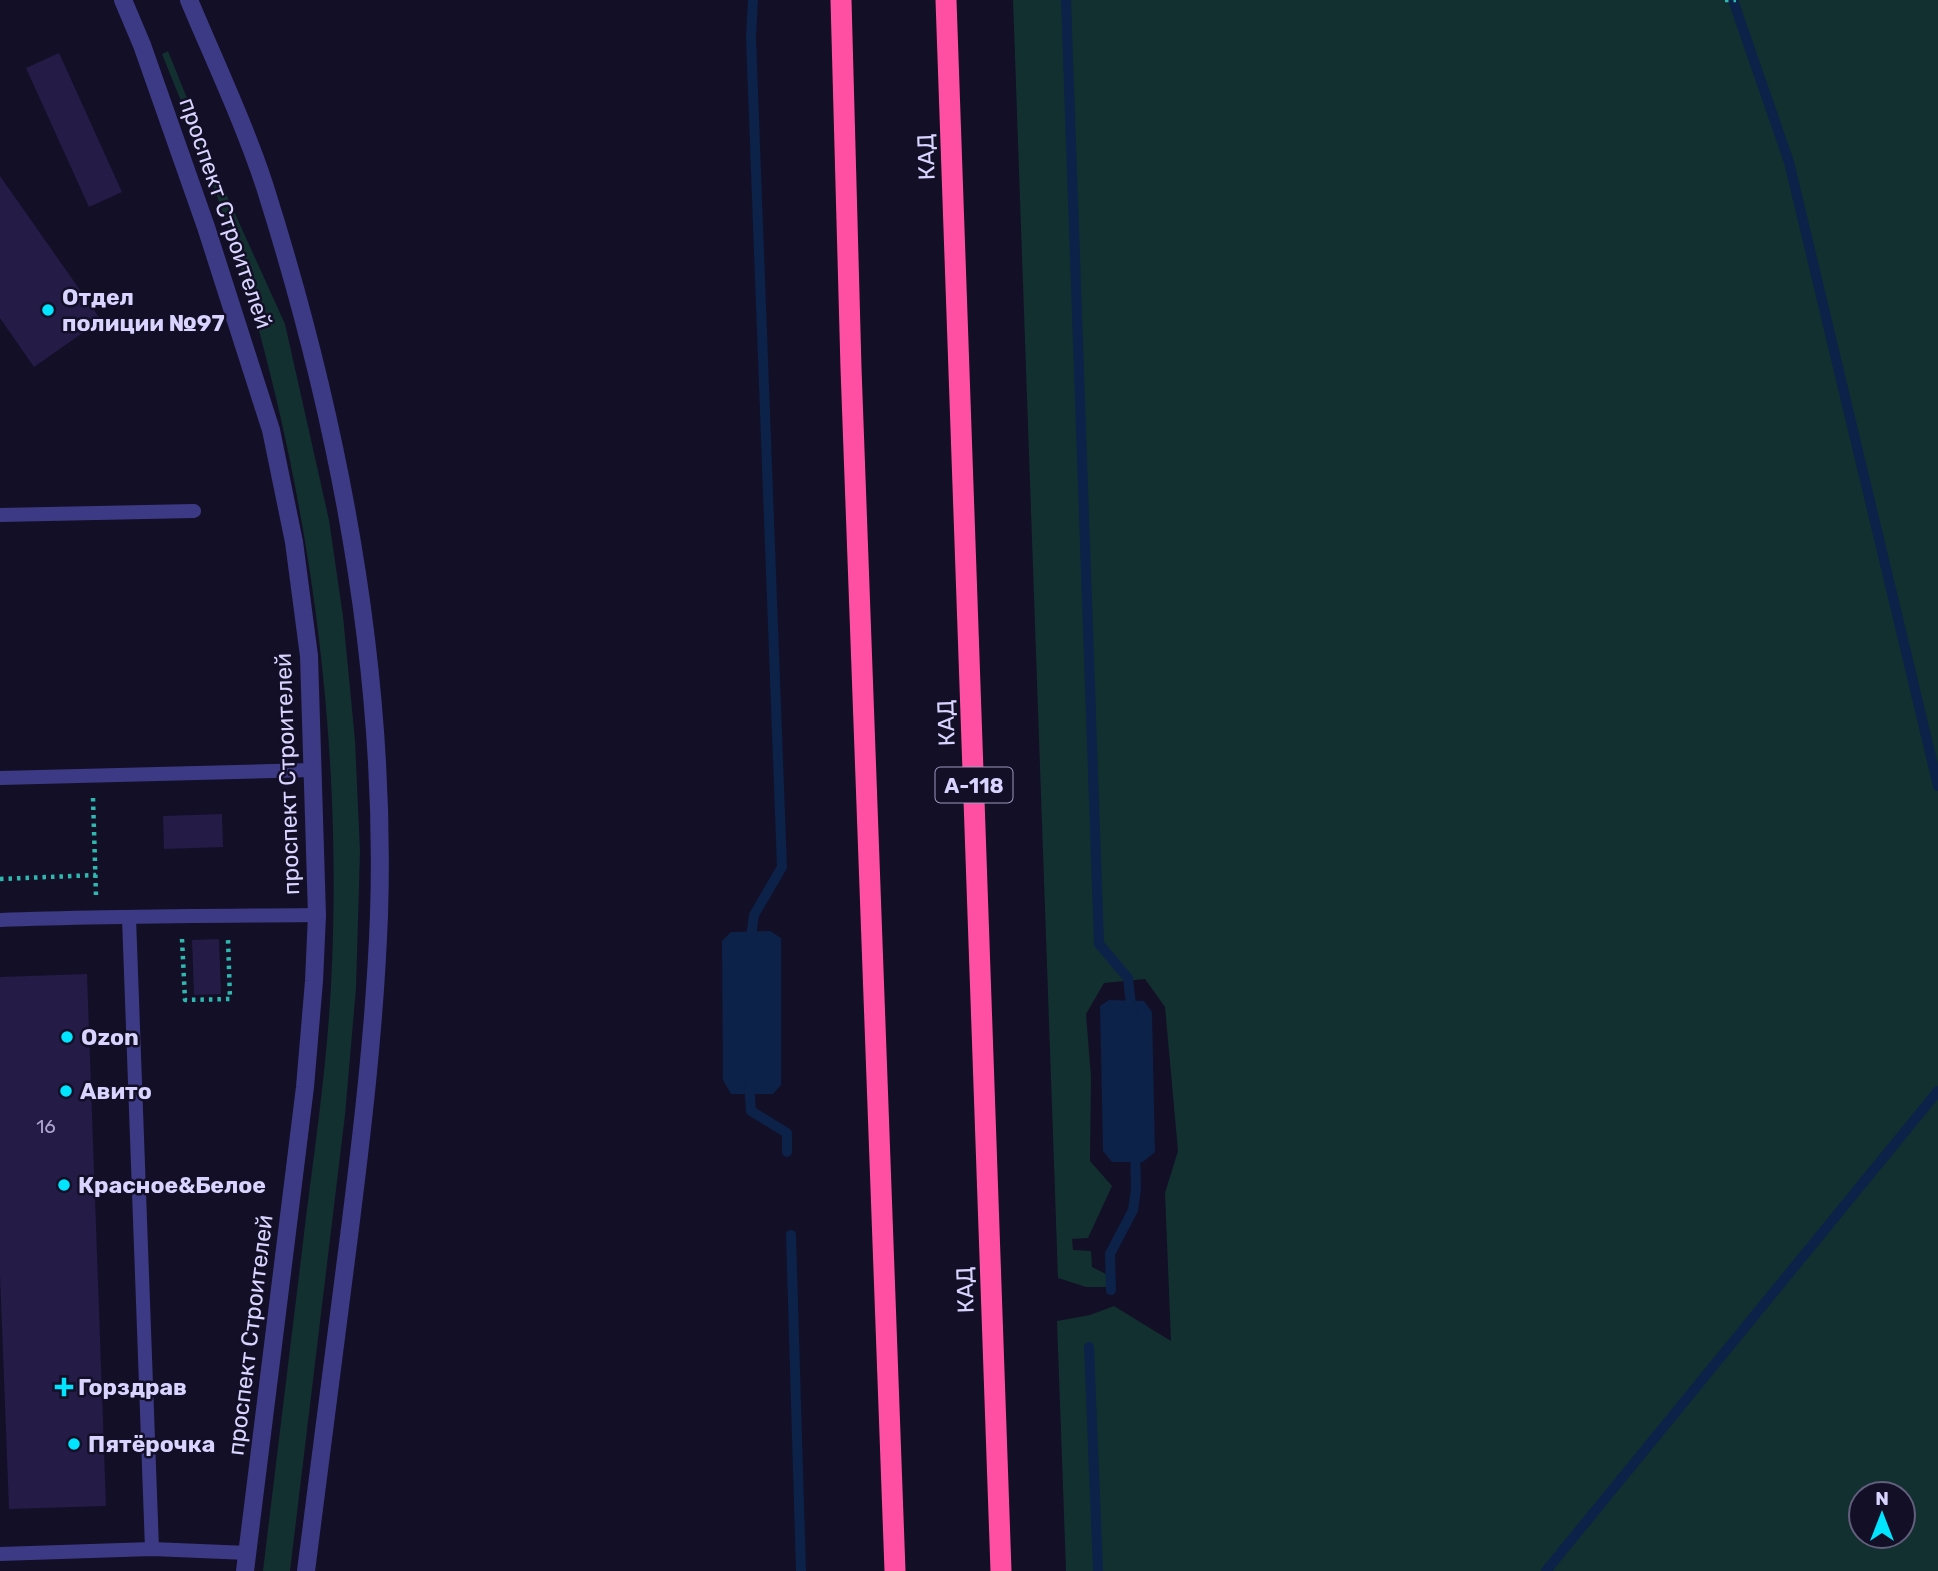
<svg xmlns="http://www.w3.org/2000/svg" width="1938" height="1571" font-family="Rubik,sans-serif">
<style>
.green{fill:#12302f;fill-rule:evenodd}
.water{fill:#0c2248}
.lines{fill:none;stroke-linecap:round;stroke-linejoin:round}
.stream{stroke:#0c2248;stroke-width:10}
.building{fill:#241b47}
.path{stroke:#2fb8b0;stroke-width:4.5;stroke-dasharray:3.5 5;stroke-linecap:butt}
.service{stroke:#3d3a85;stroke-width:14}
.tertiary{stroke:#3d3a85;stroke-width:18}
.motorway{stroke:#ff4fa3;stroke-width:21}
.poi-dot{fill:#00e5ff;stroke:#130f26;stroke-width:2.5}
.labels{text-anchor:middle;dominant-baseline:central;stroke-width:5;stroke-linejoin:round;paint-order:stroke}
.number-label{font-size:19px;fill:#aca6d1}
.shield{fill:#130f26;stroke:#9e99be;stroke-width:2}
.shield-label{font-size:21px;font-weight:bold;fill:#d9d4ff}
.street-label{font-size:23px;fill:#d9d4ff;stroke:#130f26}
.poi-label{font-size:23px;font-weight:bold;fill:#d9d4ff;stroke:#130f26;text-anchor:start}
</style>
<rect width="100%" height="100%" fill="#130f26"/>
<g class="green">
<path d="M1013,0H1938V1571H1066L1057,1321L1090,1315L1114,1306L1171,1341L1165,1193L1178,1151L1165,1007L1145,979L1104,983L1086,1014L1091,1077L1090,1161L1112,1186L1088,1238L1072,1239L1073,1250L1091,1251L1092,1267L1108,1275L1109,1287H1086L1058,1278ZM1861,1494H1903V1536H1861Z"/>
<path d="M168,51L222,185L285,324L329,520L343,616L355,740L360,851L356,988L345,1115L290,1571H263C277,1453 292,1335 306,1217C316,1140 327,1062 331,985C343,755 314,523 251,302C227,217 195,135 162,54Z"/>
</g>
<g class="water">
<path d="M770,931L781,938V1085L773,1094H731L723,1080L722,941L731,932Z"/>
<path d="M1109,1000L1144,1001L1152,1012L1155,1152L1143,1162H1112L1103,1151L1100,1006Z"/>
</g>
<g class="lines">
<g class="stream">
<path d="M1066,0L1099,944L1128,978L1132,1014"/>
<path d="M1733,0L1789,162L1938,786"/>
<path d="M750,944L754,915L782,867L751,38L753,0"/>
<path d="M749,1083L751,1111L787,1133V1152"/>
<path d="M791,1235L801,1571"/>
<path d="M1111,1290L1110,1254L1133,1210L1136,1189L1135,1149"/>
<path d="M1089,1347L1098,1571"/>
<path d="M1546,1571L1938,1091"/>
</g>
</g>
<g class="building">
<path d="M59,53L122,192L89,207L26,68Z"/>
<path d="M0,176L101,320L34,367L0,318Z"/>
<path d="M222,814L223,847L164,849L163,816Z"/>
<path d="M219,939L221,994L194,995L192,940Z"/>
<path d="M87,974L106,1506L9,1509L0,1275V977Z"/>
</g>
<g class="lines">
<g class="path">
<path d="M1725,0H1736"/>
<path d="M93,798L96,895"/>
<path d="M0,879L96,875"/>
<path d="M182,939L185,1000L230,999L228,939"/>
</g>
<g class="service">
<path d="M0,515L194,511"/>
<path d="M0,778L313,770"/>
<path d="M129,918L152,1549"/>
<path d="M0,920C105,916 211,916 317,915"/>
<path d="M0,1554L152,1549L248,1553"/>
</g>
<g class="tertiary">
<path d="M123,0L142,45L206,227L271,430L294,542L309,656L317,915L314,981L305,1087L245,1571"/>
<path d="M189,0C215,62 244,123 265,187C339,421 387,668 379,915C375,1025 362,1134 348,1244C334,1353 320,1462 306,1571"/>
</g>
<g class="motorway">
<path d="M841,0L851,368L895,1571"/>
<path d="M946,0L1001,1571"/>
</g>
</g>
<g class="poi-dot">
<circle cx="48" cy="310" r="7"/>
<circle cx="67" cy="1037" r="7"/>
<circle cx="66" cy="1091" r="7"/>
<circle cx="64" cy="1185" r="7"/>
<path d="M60.5 1376.5h7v7h7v7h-7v7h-7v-7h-7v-7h7z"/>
<circle cx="74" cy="1444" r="7"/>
</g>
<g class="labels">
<g class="number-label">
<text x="46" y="1126">16</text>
</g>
<rect class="shield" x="935.5" y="767.5" width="77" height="35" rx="5"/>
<g class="shield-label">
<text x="974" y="785">А-118</text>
</g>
<g class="street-label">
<text transform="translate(926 157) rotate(-92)">КАД</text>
<text transform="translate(226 213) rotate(71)">проспект Строителей</text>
<text transform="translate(946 723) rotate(-92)">КАД</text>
<text transform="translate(287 774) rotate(-92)">проспект Строителей</text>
<text transform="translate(965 1290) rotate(-92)">КАД</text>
<text transform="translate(250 1335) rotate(-83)">проспект Строителей</text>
</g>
<g class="poi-label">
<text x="62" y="297">Отдел<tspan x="62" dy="26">полиции №97</tspan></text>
<text x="81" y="1037">Ozon</text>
<text x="80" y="1091">Авито</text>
<text x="78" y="1185">Красное&amp;Белое</text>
<text x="78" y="1387">Горздрав</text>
<text x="88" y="1444">Пятёрочка</text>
</g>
</g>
<g transform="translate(1882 1515)"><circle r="33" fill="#130f26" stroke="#625e7d" stroke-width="2"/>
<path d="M0-5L12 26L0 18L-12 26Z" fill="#00e5ff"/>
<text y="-10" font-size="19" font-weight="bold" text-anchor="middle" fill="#d9d4ff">N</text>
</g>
</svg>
